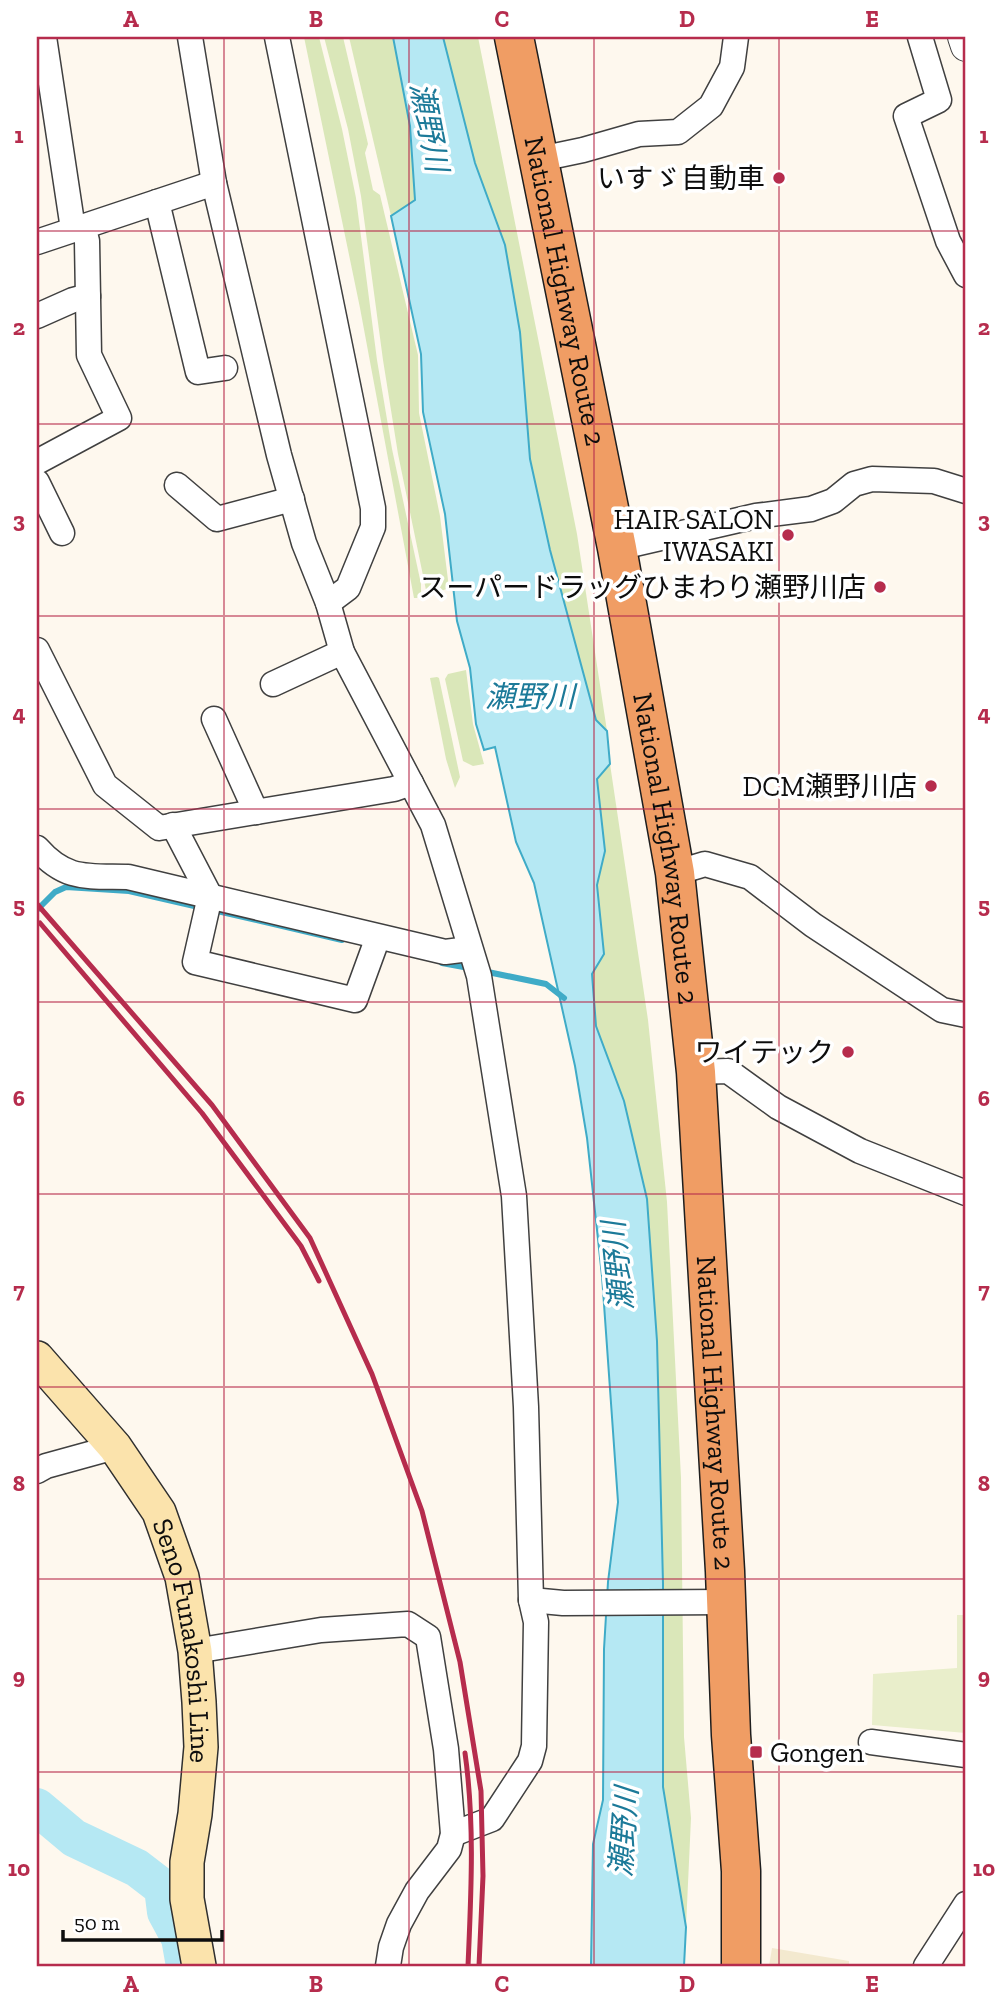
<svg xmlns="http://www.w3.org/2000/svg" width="1003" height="2003" font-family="'Zilla Slab','Noto Sans JP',serif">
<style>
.farmland{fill:#f3e9cf}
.green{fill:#dae7b9}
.pitch{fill:#e9eecb}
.water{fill:#b5e8f3;stroke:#3fabc7;stroke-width:2}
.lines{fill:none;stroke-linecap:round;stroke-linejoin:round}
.stream{stroke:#3fabc7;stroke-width:6}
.river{stroke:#b5e8f3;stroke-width:38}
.minor-casing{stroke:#404040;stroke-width:27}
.tertiary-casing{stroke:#404040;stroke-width:32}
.secondary-casing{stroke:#2f2f2f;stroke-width:36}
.trunk-casing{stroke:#1e1e1e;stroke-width:41}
.minor{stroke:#fff;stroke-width:24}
.tertiary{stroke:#fff;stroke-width:30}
.secondary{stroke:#fbe3ac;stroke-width:33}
.trunk{stroke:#f09d64;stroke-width:38}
.rail{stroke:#b62c4d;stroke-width:5}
.grid{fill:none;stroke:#b62c4d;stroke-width:2;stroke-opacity:0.55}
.poi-dot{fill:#b62c4d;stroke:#fff;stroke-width:2.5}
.labels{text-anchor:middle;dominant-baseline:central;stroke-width:7;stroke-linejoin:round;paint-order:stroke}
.poi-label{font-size:28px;fill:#0d0d0d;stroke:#fff;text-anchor:end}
.street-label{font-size:28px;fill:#0d0d0d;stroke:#fff}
.water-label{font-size:30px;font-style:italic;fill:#1c7a99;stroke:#fff}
.neatline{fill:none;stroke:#b62c4d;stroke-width:2.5}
.grid-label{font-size:23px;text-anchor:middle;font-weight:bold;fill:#b62c4d}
</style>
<rect width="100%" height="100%" fill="#fef8ee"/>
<path class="farmland" d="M772,1948L849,1961V1966H769Z"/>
<g class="green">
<path d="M304,37H319L342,129L356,198L377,360L392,449L421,584V593L417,598H414L360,308Z"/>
<path d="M324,37H343L368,144L365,153L373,190L380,195L418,355L419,413L440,516L449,588L433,594L426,590L398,454L383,360L361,196L348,129Z"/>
<path d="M349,37H393L410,126L415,200L391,216Z"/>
<path d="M443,37H478L577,534L607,731L596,720L550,550L530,459L520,332L505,245L475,163Z"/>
<path d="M466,670L473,724L484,764L473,766L463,761L445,679L448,674Z"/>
<path d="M437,677L439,678L460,777L455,788L446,759L430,678Z"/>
<path d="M610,764L648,1020L667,1202L681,1478L684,1737L691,1818L686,1927L663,1787V1583L657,1341L647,1199L624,1101L596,1026L592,973L604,954L597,885L605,851L596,779Z"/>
</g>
<path class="pitch" d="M957,1615H966V1733L872,1725L873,1674L957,1668Z"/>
<path class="water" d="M393,37H443L475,163L505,245L520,332L530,459L550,550L596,720L607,731L610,764L597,779L605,851L597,885L604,954L592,974L596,1026L624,1101L647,1199L657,1341L663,1583V1787L686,1927L684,1966H591L593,1844L603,1800L604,1649L608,1582L618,1502L602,1276L587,1138L575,1066L534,883L516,842L495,747L484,750L476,724L470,668L457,621L445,514L423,412L421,354L391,216L415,200L410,126Z"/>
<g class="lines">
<g class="stream">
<path d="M37,910L55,892L66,887L129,891L203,908"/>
<path d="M213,910L342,940"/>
<path d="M442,963L469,968"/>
<path d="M483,971L546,984L564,998"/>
</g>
<path class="river" d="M37,1807L74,1838L137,1868L163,1888L166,1912L180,1938L185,1966"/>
<g class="minor-casing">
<g id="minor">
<path d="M44,37L73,229"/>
<path d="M190,37L214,183L279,455L304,543L328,603L342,652L433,825L479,976L514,1196L526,1407L531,1600L536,1622L534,1746L530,1761L492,1819L453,1834"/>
<path d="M277,37L373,508V527L348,588L328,603"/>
<path d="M920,37L939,100L906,116L948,241L966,275"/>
<path d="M540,159L583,150L639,134L678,132L711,106L732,67L736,37"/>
<path d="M157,202L198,372L225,368"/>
<path d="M37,242L214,183"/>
<path d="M37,316L73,300L88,296"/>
<path d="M37,462L119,418L89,355L87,241L83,226"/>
<path d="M37,482L62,533"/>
<path d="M177,485L217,519L292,499"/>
<path d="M617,548L756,516L811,509L833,501L854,484L872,479L934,481L966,491"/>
<path d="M37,650L105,785L159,828L394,789L411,783"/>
<path d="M273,684L342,652"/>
<path d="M214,719L256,812"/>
<path d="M173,825L210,896L195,962L355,1000L378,937"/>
<path d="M37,848C66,881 87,876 128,877L445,952L469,949"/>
<path d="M675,873L705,864L750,877L813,925L942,1010L966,1015"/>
<path d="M696,1072L728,1071L778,1107L860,1151L966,1193"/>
<path d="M37,1471L46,1466L115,1447"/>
<path d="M531,1600L563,1603L726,1602"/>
<path d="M195,1651L321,1630L408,1624L428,1637L446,1749L453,1834L449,1849L417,1891L399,1924L391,1947L388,1966"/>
<path d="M871,1742L966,1755"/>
<path d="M926,1966L966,1904"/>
</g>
</g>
<g class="tertiary-casing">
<path id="tertiary" d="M963,37L966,46"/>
</g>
<g class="secondary-casing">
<g id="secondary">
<path id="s1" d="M37,1358L115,1447L159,1512L182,1577L195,1651L199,1702L201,1747L195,1814L187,1862V1899L199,1966"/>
</g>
</g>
<g class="trunk-casing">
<g id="trunk">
<path id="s2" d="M514,37L617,548L675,873L696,1072L725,1571L731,1735L741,1871V1966"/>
</g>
</g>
<use href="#minor" class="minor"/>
<use href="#tertiary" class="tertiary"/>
<use href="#secondary" class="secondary"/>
<use href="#trunk" class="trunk"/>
<g class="rail">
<path d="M37,904L212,1105L310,1238L372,1374L422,1511L460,1662L481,1791L483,1876L479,1966"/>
<path d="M40,923L202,1113L301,1246L319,1281"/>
<path d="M465,1753C475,1824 471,1895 468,1966"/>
</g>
</g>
<path class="grid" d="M224,37V1966M409,37V1966M594,37V1966M779,37V1966M37,231H966M37,424H966M37,616H966M37,809H966M37,1002H966M37,1194H966M37,1387H966M37,1579H966M37,1772H966"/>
<g class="poi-dot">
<circle cx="779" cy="178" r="7"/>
<circle cx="788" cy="535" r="7"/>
<circle cx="880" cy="587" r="7"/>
<circle cx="931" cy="786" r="7"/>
<circle cx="848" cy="1052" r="7"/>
<rect x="749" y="1745" width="14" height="14" rx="3.5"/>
</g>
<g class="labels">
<g class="poi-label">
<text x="765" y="178">いすゞ自動車</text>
<text x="774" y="519">HAIR SALON<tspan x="774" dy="32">IWASAKI</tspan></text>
<text x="866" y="587">スーパードラッグひまわり瀬野川店</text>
<text x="917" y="786">DCM瀬野川店</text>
<text x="834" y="1052">ワイテック</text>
<text x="770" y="1752" text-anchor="start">Gongen</text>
</g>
<g class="street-label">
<text stroke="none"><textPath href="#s2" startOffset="259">National Highway Route 2</textPath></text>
<text stroke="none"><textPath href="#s2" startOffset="826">National Highway Route 2</textPath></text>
<text stroke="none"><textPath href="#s2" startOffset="1393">National Highway Route 2</textPath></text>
<text stroke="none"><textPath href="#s1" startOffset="329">Seno Funakoshi Line</textPath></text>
</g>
<g class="water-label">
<text transform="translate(429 127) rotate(79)">瀬野川</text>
<text x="530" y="697">瀬野川</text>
<text transform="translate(618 1266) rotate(-96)">瀬野川</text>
<text transform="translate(624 1832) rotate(-86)">瀬野川</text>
</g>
</g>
<rect width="1003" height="2003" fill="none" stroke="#ffffff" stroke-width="77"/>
<path d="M63 1930v10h159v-10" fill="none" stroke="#0d0d0d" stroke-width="3.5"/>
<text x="74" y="1930" font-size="21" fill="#0d0d0d" stroke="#ffffff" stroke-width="5" paint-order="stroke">50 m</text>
<rect x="38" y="38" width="926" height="1927" class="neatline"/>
<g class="grid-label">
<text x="131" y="27">A</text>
<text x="316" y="27">B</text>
<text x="502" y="27">C</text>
<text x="687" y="27">D</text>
<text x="872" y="27">E</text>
<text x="19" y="143">1</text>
<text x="984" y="143">1</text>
<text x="19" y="335">2</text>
<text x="984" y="335">2</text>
<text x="19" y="528">3</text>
<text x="984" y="528">3</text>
<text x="19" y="721">4</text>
<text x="984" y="721">4</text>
<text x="19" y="913">5</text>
<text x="984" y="913">5</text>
<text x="19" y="1106">6</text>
<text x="984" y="1106">6</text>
<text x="19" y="1298">7</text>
<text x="984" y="1298">7</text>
<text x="19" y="1491">8</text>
<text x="984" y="1491">8</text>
<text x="19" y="1684">9</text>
<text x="984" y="1684">9</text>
<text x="19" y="1876">10</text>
<text x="984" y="1876">10</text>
<text x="131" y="1992">A</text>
<text x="316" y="1992">B</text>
<text x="502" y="1992">C</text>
<text x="687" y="1992">D</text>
<text x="872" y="1992">E</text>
</g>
</svg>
